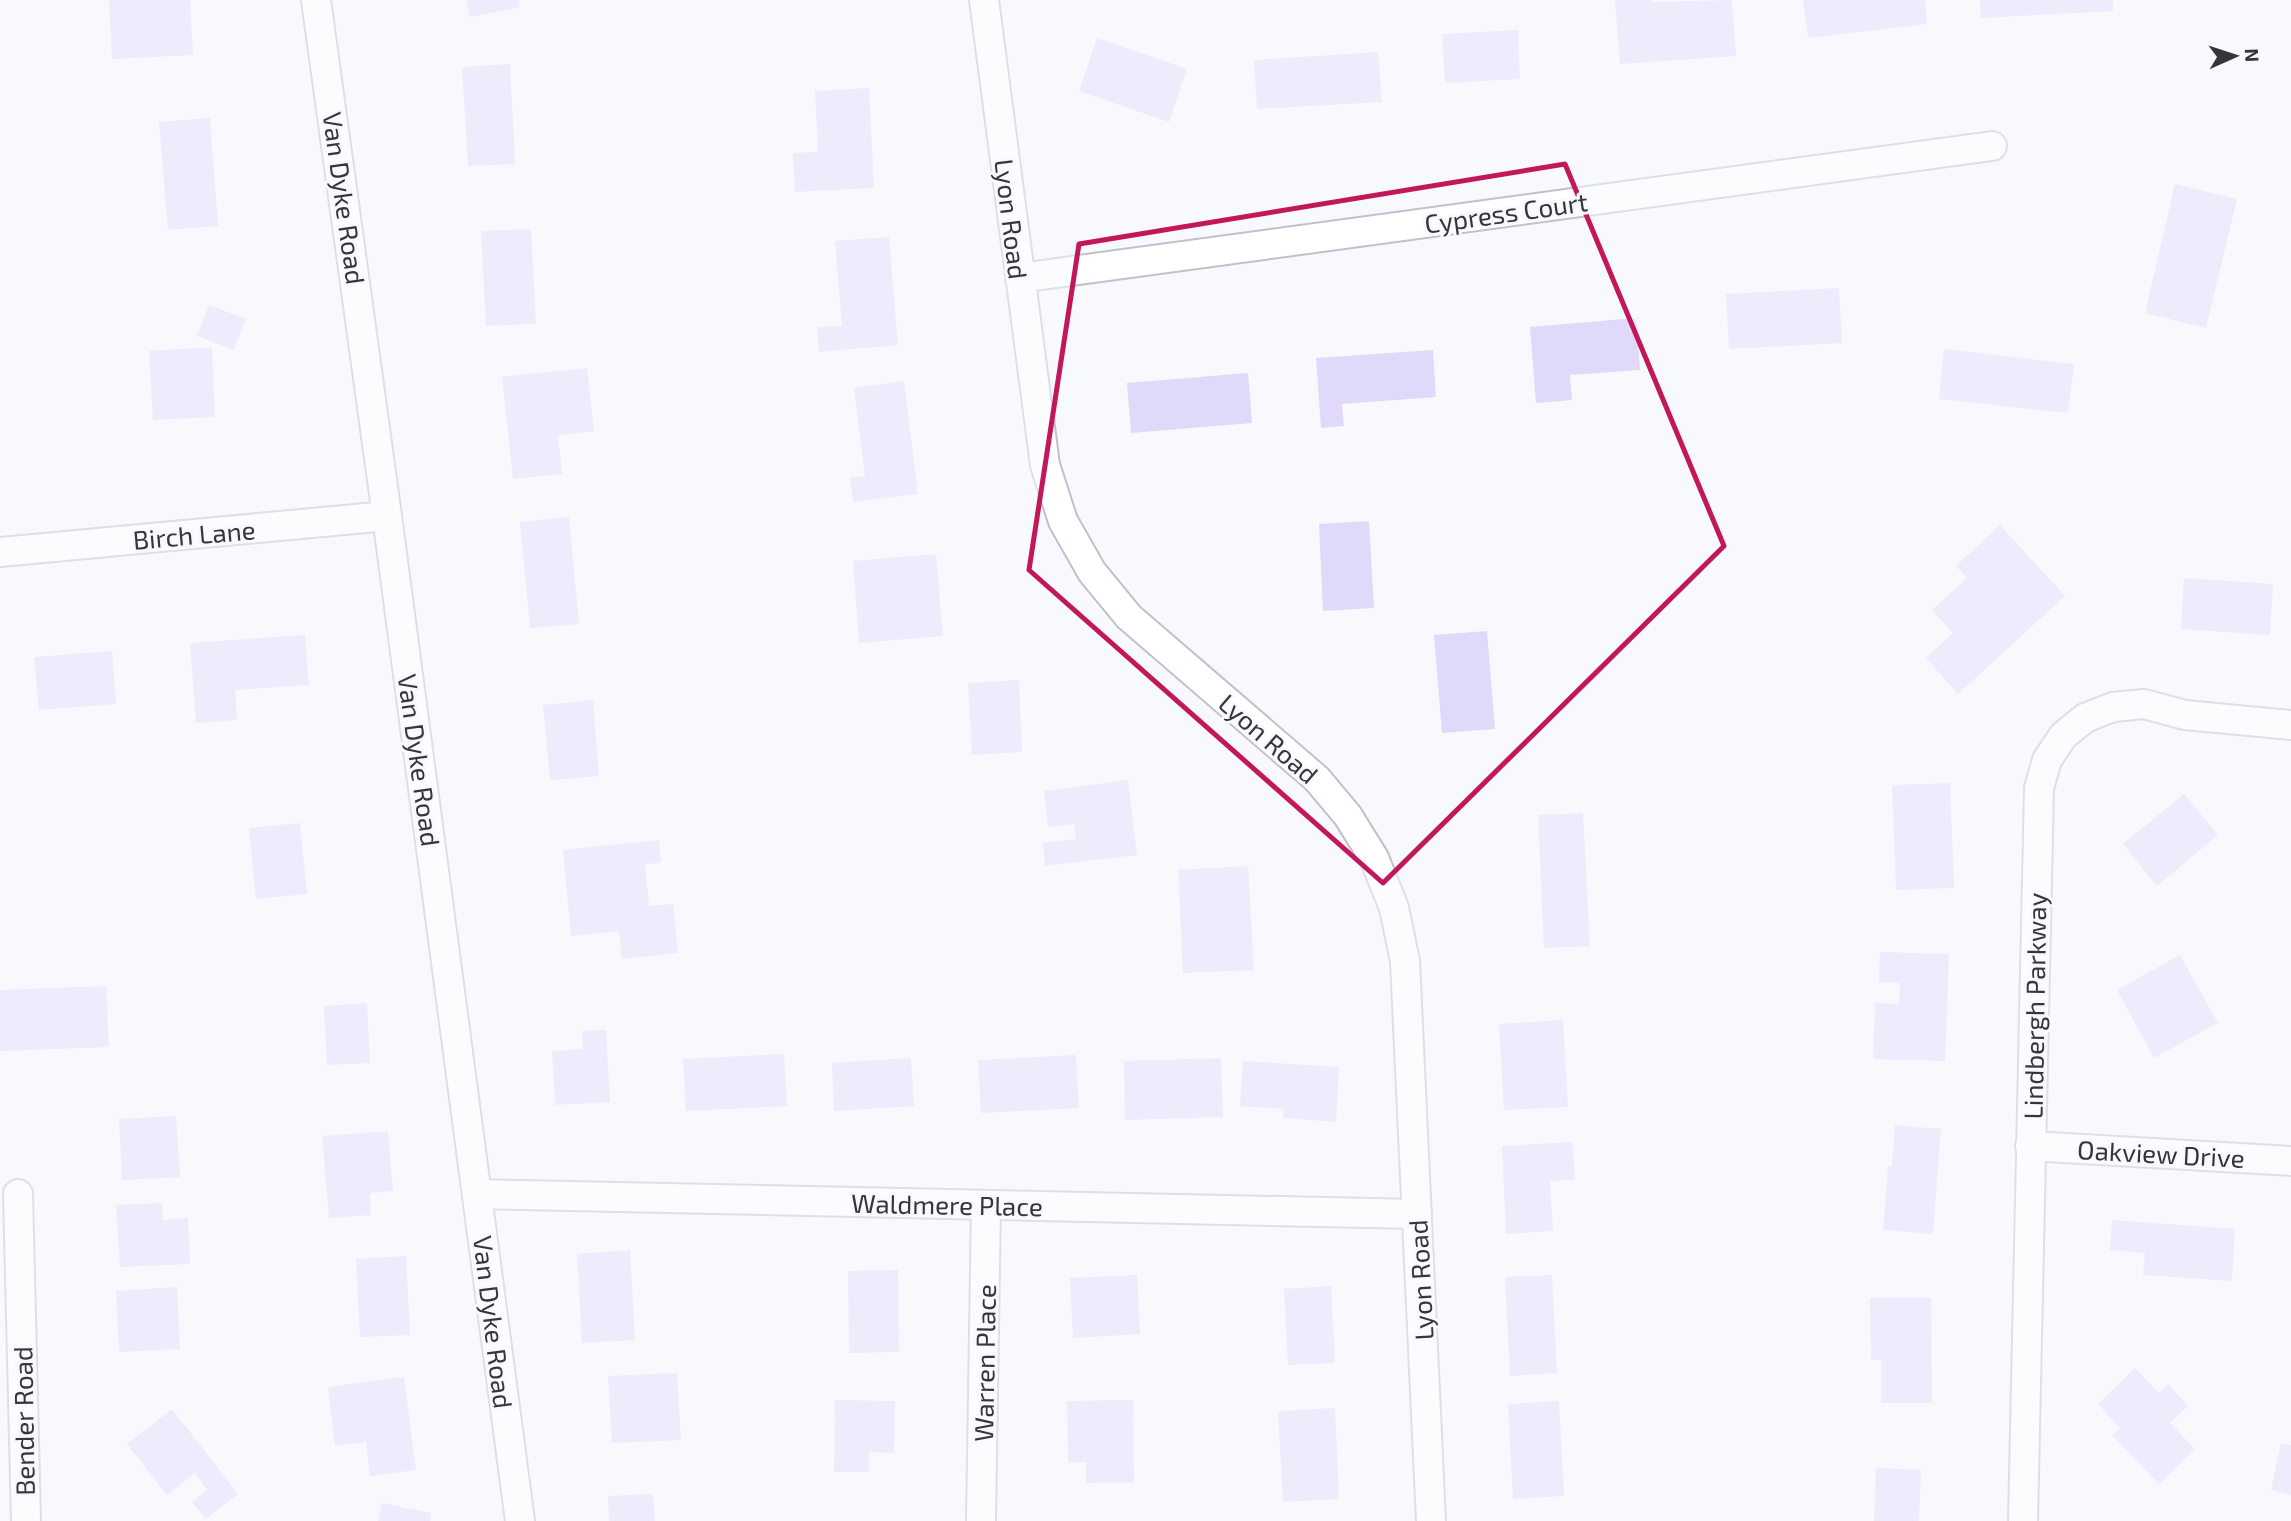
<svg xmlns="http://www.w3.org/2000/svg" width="2291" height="1521" font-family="'Exo 2',sans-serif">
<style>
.building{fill:#e0d9fa}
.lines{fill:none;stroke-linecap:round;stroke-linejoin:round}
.minor-casing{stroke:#c0c1cc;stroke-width:32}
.minor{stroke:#fff;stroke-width:28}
.marked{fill:none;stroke:#c2185b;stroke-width:5;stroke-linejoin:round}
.labels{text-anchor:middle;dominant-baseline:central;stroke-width:6;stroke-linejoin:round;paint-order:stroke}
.street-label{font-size:26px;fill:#35363a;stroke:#f8f9fd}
</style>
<rect width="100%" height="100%" fill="#f8f9fd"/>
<g class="building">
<path d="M109,0H190L193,55L112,59Z"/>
<path d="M466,0H519L520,7L470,17Z"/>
<path d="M1615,0H1652V2L1732,0L1736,56L1620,64Z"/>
<path d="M1803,0H1925L1927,24L1808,38Z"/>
<path d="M1980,0H2113V11L1981,18Z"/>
<path d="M1518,30L1520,79L1445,83L1442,34Z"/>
<path d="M1097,38L1187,69L1169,122L1079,91Z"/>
<path d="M1378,52L1382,102L1257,109L1254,60Z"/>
<path d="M510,64L515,164L468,166L462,67Z"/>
<path d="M869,88L874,188L795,192L793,153L818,152L815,91Z"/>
<path d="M210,118L218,226L168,230L159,122Z"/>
<path d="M2175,184L2237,199L2206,328L2145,313Z"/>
<path d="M531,229L536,324L486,326L481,231Z"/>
<path d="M889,237L898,345L819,352L817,327L842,326L835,241Z"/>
<path d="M1839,288L1842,343L1729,349L1726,294Z"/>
<path d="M209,305L246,319L234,350L197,336Z"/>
<path d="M1636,318L1640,370L1570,375L1572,400L1536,403L1530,327Z"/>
<path d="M212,347L215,417L153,420L149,351Z"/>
<path d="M1944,349L2074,364L2068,413L1939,399Z"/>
<path d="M1433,350L1436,397L1342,404L1344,426L1321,428L1316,358Z"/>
<path d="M587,368L594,431L558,435L562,474L513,479L502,377Z"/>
<path d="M1248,373L1252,423L1131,433L1127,383Z"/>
<path d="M904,381L918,494L853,502L850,478L865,476L854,388Z"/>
<path d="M569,517L579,624L530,628L520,522Z"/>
<path d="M1369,521L1374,608L1323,611L1319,524Z"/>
<path d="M2000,525L2065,596L1958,694L1926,658L1953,633L1932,610L1967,578L1956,566Z"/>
<path d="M936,554L943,636L859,643L853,561Z"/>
<path d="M2184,578L2273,584L2270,635L2181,629Z"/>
<path d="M1487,631L1495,729L1442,733L1434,635Z"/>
<path d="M305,635L309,685L235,690L237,720L196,723L190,643Z"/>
<path d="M112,651L116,704L39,710L34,657Z"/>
<path d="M1019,680L1022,752L972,755L968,683Z"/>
<path d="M593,700L599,776L550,780L543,705Z"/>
<path d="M1128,780L1137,855L1045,866L1043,843L1076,839L1074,824L1048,827L1044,791Z"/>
<path d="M1950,783L1954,888L1896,890L1892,785Z"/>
<path d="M2184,794L2218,835L2157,886L2123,844Z"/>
<path d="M1583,813L1590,946L1544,948L1538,815Z"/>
<path d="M300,823L307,894L256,899L249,828Z"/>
<path d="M659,840L661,863L645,864L649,906L673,904L678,953L622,959L619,931L571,936L563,850Z"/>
<path d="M1248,866L1254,970L1183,973L1178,870Z"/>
<path d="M1880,952L1949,954L1945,1061L1873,1059L1875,1003L1899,1004L1900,983L1879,982Z"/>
<path d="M2180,955L2218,1023L2154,1058L2117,990Z"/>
<path d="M106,986L109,1047L0,1051V990Z"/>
<path d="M367,1003L370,1063L327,1065L324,1006Z"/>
<path d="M1563,1020L1568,1107L1504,1110L1499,1024Z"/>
<path d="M606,1030L610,1102L555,1105L552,1051L583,1049L582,1031Z"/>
<path d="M784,1054L787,1106L686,1111L683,1059Z"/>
<path d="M1076,1055L1079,1108L981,1113L978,1060Z"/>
<path d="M911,1058L914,1106L834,1111L832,1063Z"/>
<path d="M1221,1058L1223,1117L1125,1120L1124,1061Z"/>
<path d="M1243,1061L1339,1067L1336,1122L1283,1118L1284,1109L1240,1106Z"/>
<path d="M176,1116L180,1177L122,1180L119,1119Z"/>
<path d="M1895,1125L1941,1129L1933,1234L1883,1230L1888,1166H1892Z"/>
<path d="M388,1131L393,1191L370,1193L371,1215L329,1218L322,1136Z"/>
<path d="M1573,1142L1575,1180L1550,1181L1553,1231L1506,1234L1502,1146Z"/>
<path d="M162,1203L163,1220L188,1218L190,1264L120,1267L116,1205Z"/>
<path d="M2112,1220L2235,1229L2232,1281L2143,1275L2145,1253L2110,1250Z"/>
<path d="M630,1250L635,1340L582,1343L577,1254Z"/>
<path d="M406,1256L410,1335L360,1337L356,1259Z"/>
<path d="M898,1270L899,1352L849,1353L848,1271Z"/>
<path d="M1137,1275L1140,1334L1073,1338L1070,1278Z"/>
<path d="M1552,1275L1557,1373L1510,1376L1505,1277Z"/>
<path d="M1331,1286L1335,1363L1288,1365L1284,1289Z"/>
<path d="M177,1287L180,1349L119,1352L116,1291Z"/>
<path d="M1870,1298H1931L1932,1403H1881V1360H1871Z"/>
<path d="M2135,1368L2159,1393L2168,1384L2188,1406L2170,1423L2195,1449L2159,1484L2112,1435L2120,1428L2098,1404Z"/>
<path d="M677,1373L681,1440L612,1443L608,1376Z"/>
<path d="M404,1377L416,1470L370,1476L366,1442L335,1446L328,1387Z"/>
<path d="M835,1400L895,1401L894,1453L869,1452V1472H834Z"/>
<path d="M1133,1400L1134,1482L1086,1483V1462L1068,1463L1067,1401Z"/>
<path d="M1559,1401L1564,1496L1513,1499L1508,1404Z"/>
<path d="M1335,1408L1339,1499L1283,1502L1278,1411Z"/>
<path d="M172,1409L238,1494L206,1519L192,1502L207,1490L195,1473L167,1495L127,1444Z"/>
<path d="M2281,1443L2291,1445V1495L2271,1490Z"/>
<path d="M1876,1468L1921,1470L1919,1521H1874Z"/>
<path d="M653,1494L655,1521H609L608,1496Z"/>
<path d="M382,1503L431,1513L430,1521H378Z"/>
</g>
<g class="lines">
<g class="minor-casing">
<g id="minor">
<path d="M316,0L387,516L520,1521"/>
<path d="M984,0L1045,465L1063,521L1092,572L1129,617L1317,779L1348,816L1374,858L1394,908L1405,961L1431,1521"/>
<path d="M1020,278L1992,146"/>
<path d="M0,552L387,516"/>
<path d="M2030,1146L2291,1161"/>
<path d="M18,1194L26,1521"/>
<path d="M477,1194L1417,1214"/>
<path d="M981,1521L986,1205"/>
<path d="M2023,1521L2039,788L2047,760L2063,736L2085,718L2113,707L2144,704L2185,715L2291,725"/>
</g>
</g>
<use href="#minor" class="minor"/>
</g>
<path d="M0 0H2291V1521H0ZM1565,164L1724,546L1383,883L1029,570L1079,244Z" fill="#f8f9fd" fill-opacity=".55" fill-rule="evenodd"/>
<path class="marked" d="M1565,164L1724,546L1383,883L1029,570L1079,244Z"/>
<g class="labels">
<g class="street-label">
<text transform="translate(345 198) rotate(82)">Van Dyke Road</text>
<text transform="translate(1506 212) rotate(-8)">Cypress Court</text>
<text transform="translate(1012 219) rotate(83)">Lyon Road</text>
<text transform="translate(194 534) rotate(-5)">Birch Lane</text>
<text transform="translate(1269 738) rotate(41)">Lyon Road</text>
<text transform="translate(420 760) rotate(82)">Van Dyke Road</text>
<text transform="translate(2034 1006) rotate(-89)">Lindbergh Parkway</text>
<text transform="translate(2161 1153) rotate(3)">Oakview Drive</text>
<text transform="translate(947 1204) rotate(1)">Waldmere Place</text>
<text transform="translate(1420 1280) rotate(-93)">Lyon Road</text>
<text transform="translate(494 1322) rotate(83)">Van Dyke Road</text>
<text transform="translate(984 1363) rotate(-89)">Warren Place</text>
<text transform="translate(23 1421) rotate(-91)">Bender Road</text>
</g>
</g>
<g transform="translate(2235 56) rotate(87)" stroke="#f8f9fd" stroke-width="5" paint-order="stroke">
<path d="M0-5L12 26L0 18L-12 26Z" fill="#35363a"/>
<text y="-10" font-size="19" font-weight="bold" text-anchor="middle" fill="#35363a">N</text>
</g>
</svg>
